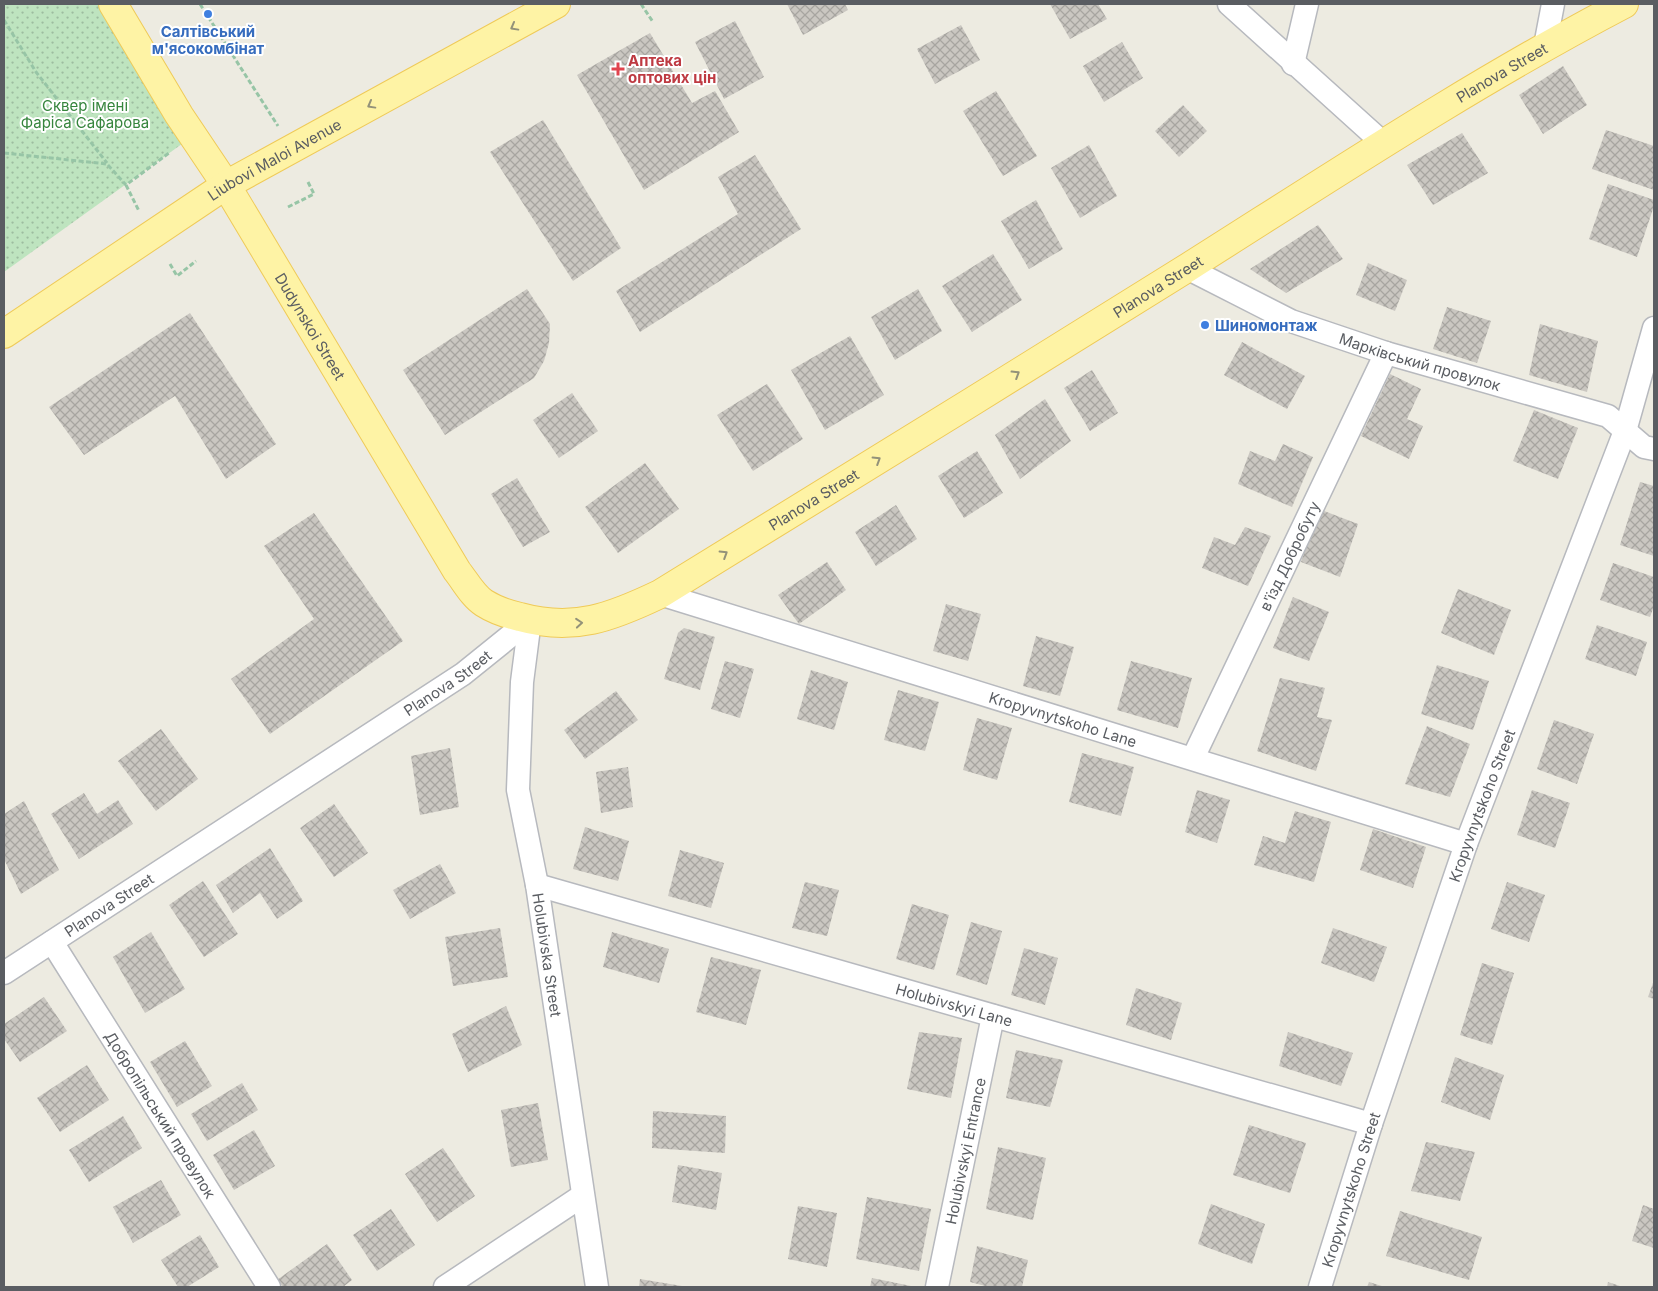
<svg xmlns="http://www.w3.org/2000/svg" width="1658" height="1291" font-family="Inter,sans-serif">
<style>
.park{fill:url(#park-dots)}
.building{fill:url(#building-cross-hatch)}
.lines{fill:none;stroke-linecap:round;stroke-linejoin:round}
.minor-casing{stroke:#b7b9be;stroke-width:25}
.primary-casing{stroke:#efca58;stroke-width:30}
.path{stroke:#97c5a6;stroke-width:3;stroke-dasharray:5 2.5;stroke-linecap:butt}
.minor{stroke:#fff;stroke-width:22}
.primary{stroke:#fef3a5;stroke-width:28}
.oneway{stroke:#939279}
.shop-dot{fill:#3f7fe0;stroke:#fff;stroke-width:2}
.health-dot{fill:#e0444e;stroke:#fff;stroke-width:2}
.labels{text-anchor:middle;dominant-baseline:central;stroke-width:4;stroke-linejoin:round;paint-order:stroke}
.shop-label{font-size:15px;font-weight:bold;fill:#366cbe;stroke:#fff}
.health-label{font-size:15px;font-weight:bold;fill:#be3a42;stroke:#fff;text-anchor:start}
.street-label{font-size:15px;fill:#5a5d62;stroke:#fff}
.park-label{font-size:15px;fill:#36853d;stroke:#fff}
</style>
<defs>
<pattern id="park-dots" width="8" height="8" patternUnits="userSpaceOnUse" patternTransform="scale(1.25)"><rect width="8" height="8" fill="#bee4bf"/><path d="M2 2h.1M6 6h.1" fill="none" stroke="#9dbc9f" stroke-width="1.8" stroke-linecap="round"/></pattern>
<pattern id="building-cross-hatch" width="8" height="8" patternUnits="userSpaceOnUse" patternTransform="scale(1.25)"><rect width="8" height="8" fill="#cac7c1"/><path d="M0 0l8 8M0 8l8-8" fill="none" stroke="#a7a5a0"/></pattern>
</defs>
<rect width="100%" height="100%" fill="#edebe1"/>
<path class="park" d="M4,4H112L193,136L4,272Z"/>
<g class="building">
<path d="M787,4H845L848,10L803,35Z"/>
<path d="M1050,4H1098L1107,19L1070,39Z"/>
<path d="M735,21L764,77L724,99L695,42Z"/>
<path d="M961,25L980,60L935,84L917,49Z"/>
<path d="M650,33L692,103L715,91L739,132L644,190L577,75Z"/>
<path d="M1122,42L1143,78L1104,102L1083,66Z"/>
<path d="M1563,66L1587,105L1543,134L1519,95Z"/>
<path d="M996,91L1037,156L1003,176L963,111Z"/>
<path d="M1183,105L1207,131L1179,157L1155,131Z"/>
<path d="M543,120L621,248L573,281L490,152Z"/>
<path d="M1606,130L1654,146V190L1592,169Z"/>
<path d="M1462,133L1488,173L1433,205L1407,165Z"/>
<path d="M1089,145L1117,196L1080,218L1051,168Z"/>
<path d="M755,155L801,229L640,332L616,291L738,214L718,177Z"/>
<path d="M1608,184L1654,200V206L1637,257L1589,239Z"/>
<path d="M1036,200L1063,249L1029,269L1001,221Z"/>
<path d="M1318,225L1343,259L1286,293L1250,269Z"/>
<path d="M993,254L1022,300L972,332L942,286Z"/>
<path d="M1368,263L1407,280L1395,311L1356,295Z"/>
<path d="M527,289L550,324L549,343L544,361L534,378L445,435L403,370Z"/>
<path d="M918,289L942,331L895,360L871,317Z"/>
<path d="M1447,307L1491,321L1477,363L1433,349Z"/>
<path d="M190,313L276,444L226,479L175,396L84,455L49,407Z"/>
<path d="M1540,324L1598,341L1587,392L1529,375Z"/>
<path d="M850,336L884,395L825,430L791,370Z"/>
<path d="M1242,342L1305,376L1287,409L1224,375Z"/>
<path d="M1092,370L1118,413L1090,431L1064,388Z"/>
<path d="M1390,374L1421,389L1407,419L1423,426L1409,459L1361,436Z"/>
<path d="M767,384L803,439L753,471L717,415Z"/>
<path d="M572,393L598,431L559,458L533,420Z"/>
<path d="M1045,399L1071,441L1020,479L995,435Z"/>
<path d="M1534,410L1578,428L1558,479L1513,461Z"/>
<path d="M1283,444L1313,457L1292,507L1238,484L1250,451L1275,461Z"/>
<path d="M977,451L1003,493L964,518L938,476Z"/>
<path d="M645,463L679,509L618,553L585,507Z"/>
<path d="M517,478L550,532L523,547L491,494Z"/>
<path d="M1640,482L1654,486V556L1620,545Z"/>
<path d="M896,505L917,539L876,566L855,532Z"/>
<path d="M1319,509L1358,524L1340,577L1301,562Z"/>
<path d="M314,513L403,641L270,734L231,679L314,619L264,546Z"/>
<path d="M1245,527L1271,536L1248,586L1202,568L1214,537L1235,545Z"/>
<path d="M827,562L846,590L799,624L778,595Z"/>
<path d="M1613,563L1654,577V606L1650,617L1600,600Z"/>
<path d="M1458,589L1511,610L1494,655L1441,633Z"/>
<path d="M1293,597L1329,612L1309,661L1273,648Z"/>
<path d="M946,604L981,614L968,661L933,651Z"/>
<path d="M1597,625L1647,642L1636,676L1585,659Z"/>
<path d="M684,628L715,637L700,690L664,679L678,633Z"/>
<path d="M1036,636L1074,647L1060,696L1023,686Z"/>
<path d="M725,661L754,669L740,718L711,709Z"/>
<path d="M1131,661L1192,678L1178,728L1117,710Z"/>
<path d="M1437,665L1489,681L1473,730L1421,714Z"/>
<path d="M811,670L848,682L834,730L797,719Z"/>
<path d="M1280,678L1325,688L1317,717L1332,720L1316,771L1257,751Z"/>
<path d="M898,690L939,702L925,751L884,740Z"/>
<path d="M616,691L638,720L585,759L564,730Z"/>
<path d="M977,718L1012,728L997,780L963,770Z"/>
<path d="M1554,720L1594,734L1577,784L1537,769Z"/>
<path d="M1427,726L1470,744L1450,797L1405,784Z"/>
<path d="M161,729L198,779L156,811L118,761Z"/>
<path d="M450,748L459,807L420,815L411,756Z"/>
<path d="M1082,753L1134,767L1121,816L1069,802Z"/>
<path d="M628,767L633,807L601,813L596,772Z"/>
<path d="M1197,790L1230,800L1217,843L1185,832Z"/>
<path d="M1532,790L1570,803L1555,848L1517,835Z"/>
<path d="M84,793L97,814L118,800L133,824L79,859L51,814Z"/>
<path d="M24,801L59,870L21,894L4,859V814Z"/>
<path d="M334,804L368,853L334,877L300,828Z"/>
<path d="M1295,811L1331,822L1314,882L1254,865L1263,836L1285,843Z"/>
<path d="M585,827L629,841L618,881L573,869Z"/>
<path d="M1373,829L1426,847L1413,888L1360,870Z"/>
<path d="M270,848L303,901L277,919L260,893L233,913L216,885Z"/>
<path d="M680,850L724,863L711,908L668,896Z"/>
<path d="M440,864L456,893L410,919L393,890Z"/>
<path d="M203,881L238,934L204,957L169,905Z"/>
<path d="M805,882L839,890L827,936L792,928Z"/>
<path d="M1507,882L1545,895L1529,942L1491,929Z"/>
<path d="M912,904L949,915L934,970L896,959Z"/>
<path d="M971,922L1002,931L987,985L956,975Z"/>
<path d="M500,928L508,977L453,986L445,937Z"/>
<path d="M1333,928L1387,947L1374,982L1321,963Z"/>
<path d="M151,932L185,989L145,1013L113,957Z"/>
<path d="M612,932L669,949L659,983L603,967Z"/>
<path d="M1024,948L1058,958L1045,1005L1011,995Z"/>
<path d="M711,957L761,970L746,1025L696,1012Z"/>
<path d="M1482,963L1514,973L1492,1045L1460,1035Z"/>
<path d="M1654,980V999L1648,997Z"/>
<path d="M1136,988L1182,1003L1171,1040L1126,1025Z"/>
<path d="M44,997L67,1031L20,1062L4,1039V1024Z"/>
<path d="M506,1006L522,1045L468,1072L452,1034Z"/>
<path d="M919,1032L962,1038L951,1098L907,1089Z"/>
<path d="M1288,1032L1353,1053L1341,1086L1279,1066Z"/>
<path d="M185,1041L212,1086L177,1107L150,1062Z"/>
<path d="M1016,1050L1063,1060L1050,1107L1006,1098Z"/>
<path d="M1455,1057L1504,1075L1490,1120L1441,1102Z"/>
<path d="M87,1065L109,1100L60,1132L37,1098Z"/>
<path d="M242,1083L258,1110L207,1141L191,1114Z"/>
<path d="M538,1103L548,1160L511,1167L501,1110Z"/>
<path d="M653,1111L726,1116L725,1153L652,1148Z"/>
<path d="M123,1116L142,1148L89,1182L69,1150Z"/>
<path d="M1249,1125L1306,1143L1290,1193L1233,1175Z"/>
<path d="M254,1130L275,1166L234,1190L213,1155Z"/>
<path d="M1426,1142L1475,1152L1460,1201L1411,1191Z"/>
<path d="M998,1147L1046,1158L1033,1220L986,1209Z"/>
<path d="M443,1148L475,1196L437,1222L405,1174Z"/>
<path d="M678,1165L722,1173L716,1210L672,1202Z"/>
<path d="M161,1180L181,1215L133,1243L113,1207Z"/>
<path d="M867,1197L931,1209L919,1271L856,1259Z"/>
<path d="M1211,1204L1265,1224L1252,1264L1198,1244Z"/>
<path d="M1643,1205L1654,1209V1248L1632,1241Z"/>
<path d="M798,1206L837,1213L827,1267L788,1259Z"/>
<path d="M391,1209L415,1245L377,1271L353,1235Z"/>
<path d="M1400,1211L1482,1237L1469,1280L1386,1256Z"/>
<path d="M200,1235L219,1267L187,1287H178L161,1260Z"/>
<path d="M327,1244L352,1280L343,1287H283L277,1280Z"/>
<path d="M977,1246L1028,1260L1022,1287H989L970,1282Z"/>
<path d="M872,1278L911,1286L910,1287H870Z"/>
<path d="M640,1279L682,1286V1287H639Z"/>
<path d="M1369,1282L1385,1287H1367Z"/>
<path d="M1608,1282L1623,1287H1607Z"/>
</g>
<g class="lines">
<g class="minor-casing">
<g id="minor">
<path d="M1229,4L1383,143"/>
<path d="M1545,46L1553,4"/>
<path d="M1293,64L1307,4"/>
<path id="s1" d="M1187,268L1291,321L1386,353L1608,416L1644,447L1654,449"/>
<path id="s2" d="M660,594L1466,844"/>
<path id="s3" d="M530,620L522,682L518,790L537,885L597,1287"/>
<path id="s4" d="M1193,758L1386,353"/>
<path id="s5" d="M537,885L1371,1124"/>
<path id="s6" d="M52,942L269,1287"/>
<path id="s7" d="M4,973L463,674L530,620"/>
<path d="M445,1287L582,1196"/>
<path id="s8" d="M937,1287L993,1016"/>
<path id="s9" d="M1320,1287L1371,1124L1466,844L1625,431L1654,328"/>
</g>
</g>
<g class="primary-casing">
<g id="primary">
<path id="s10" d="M113,4L179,115L226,185L457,571C465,581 473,596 484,603C495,610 507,614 520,617C574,632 612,617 660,594C836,485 1012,378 1187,268C1331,177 1473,83 1624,4"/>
<path id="s11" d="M4,334L226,185L556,4"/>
</g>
</g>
<g class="path">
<path d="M200,4L278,126"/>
<path d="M641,4L653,22"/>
<path d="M4,20L36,72L107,163"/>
<path d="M4,153L107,164L126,185L169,153"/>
<path d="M126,185L139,211"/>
<path d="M288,207L314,194L307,180"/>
<path d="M170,264L177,276L196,261"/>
</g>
<use href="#minor" class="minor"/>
<use href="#primary" class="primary"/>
</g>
<defs><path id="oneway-chevron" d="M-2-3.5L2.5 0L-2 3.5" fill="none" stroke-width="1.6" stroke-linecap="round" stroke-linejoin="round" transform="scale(1.25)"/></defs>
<g class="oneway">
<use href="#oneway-chevron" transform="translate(514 27) rotate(151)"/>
<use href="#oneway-chevron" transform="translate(371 105) rotate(151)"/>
<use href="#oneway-chevron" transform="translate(1016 374) rotate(-32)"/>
<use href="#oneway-chevron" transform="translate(877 460) rotate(-32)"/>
<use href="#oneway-chevron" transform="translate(724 554) rotate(-32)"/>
<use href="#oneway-chevron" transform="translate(579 623) rotate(-5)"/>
</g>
<g class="shop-dot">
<circle cx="208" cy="14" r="5"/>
<circle cx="1205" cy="325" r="5"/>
</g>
<path class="health-dot" d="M615.5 61.5h5v5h5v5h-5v5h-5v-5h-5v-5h5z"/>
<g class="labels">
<g class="shop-label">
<text x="208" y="31">Салтівський<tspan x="208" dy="17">м'ясокомбінат</tspan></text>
<text x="1215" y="325" text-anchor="start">Шиномонтаж</text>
</g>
<g class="health-label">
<text x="628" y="60">Аптека<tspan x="628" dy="17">оптових цін</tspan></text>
</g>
<g class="street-label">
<text stroke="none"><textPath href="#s10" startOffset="1880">Planova Street</textPath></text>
<text stroke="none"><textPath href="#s11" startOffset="322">Liubovi Maloi Avenue</textPath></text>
<text stroke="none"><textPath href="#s10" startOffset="1475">Planova Street</textPath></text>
<text stroke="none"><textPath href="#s10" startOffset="378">Dudynskoi Street</textPath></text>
<text stroke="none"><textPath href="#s1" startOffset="252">Марківський провулок</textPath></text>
<text stroke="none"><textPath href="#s10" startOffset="1070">Planova Street</textPath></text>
<text stroke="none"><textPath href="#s4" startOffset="224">в'їзд Добробуту</textPath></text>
<text stroke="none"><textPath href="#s7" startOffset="530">Planova Street</textPath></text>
<text stroke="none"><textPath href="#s2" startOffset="422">Kropyvnytskoho Lane</textPath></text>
<text stroke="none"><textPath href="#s9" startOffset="508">Kropyvnytskoho Street</textPath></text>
<text stroke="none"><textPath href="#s7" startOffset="125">Planova Street</textPath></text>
<text stroke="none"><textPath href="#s3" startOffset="338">Holubivska Street</textPath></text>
<text stroke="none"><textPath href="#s5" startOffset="434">Holubivskyi Lane</textPath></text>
<text stroke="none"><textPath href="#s6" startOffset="204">Добропільський провулок</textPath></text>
<text stroke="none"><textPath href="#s8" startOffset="139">Holubivskyi Entrance</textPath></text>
<text stroke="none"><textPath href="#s9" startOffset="102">Kropyvnytskoho Street</textPath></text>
</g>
<g class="park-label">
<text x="85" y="105">Сквер імені<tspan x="85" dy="17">Фаріса Сафарова</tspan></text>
</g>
</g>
<rect width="1658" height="1291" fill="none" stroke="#5a5d62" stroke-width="10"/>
</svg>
